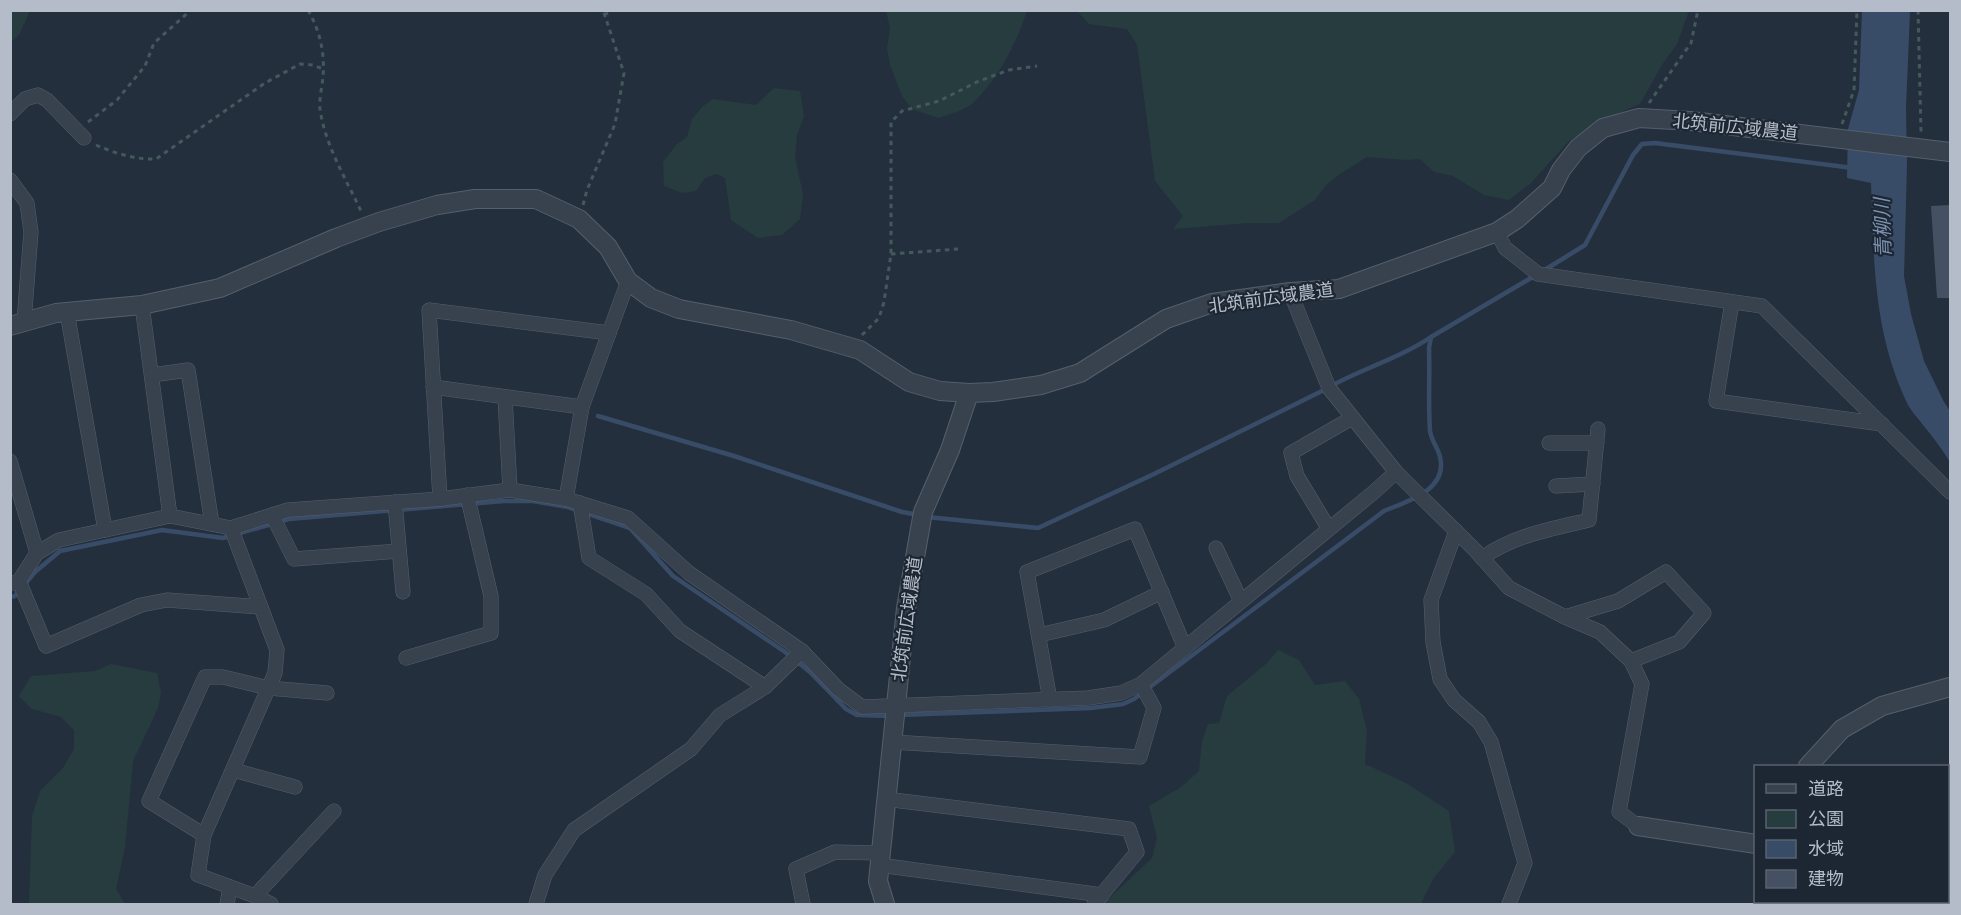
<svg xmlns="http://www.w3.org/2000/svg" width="1961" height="915" font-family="Signika,'Noto Sans JP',sans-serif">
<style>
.green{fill:#263c3f}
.water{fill:#394c67}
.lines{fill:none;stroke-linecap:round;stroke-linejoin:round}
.stream{stroke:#394c67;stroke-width:4.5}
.building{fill:#455162}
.minor-casing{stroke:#565f6c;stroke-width:15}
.tertiary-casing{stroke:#565f6c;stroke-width:20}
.path{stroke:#44595c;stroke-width:3;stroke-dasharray:4.5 4.5;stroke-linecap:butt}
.minor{stroke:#38414e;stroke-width:14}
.tertiary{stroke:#38414e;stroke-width:18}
.labels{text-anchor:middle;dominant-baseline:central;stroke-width:4.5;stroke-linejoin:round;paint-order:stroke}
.street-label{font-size:18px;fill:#b4bcc9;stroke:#1d2633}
.water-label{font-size:20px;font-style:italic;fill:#7c92b1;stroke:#1d2633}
</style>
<rect width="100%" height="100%" fill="#242f3e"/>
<g class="green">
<path d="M11,10L30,11L19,35L11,42Z"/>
<path d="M886,11V10L1027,11C1016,44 999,78 973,103C965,110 949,114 939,118L912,109L902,96L890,65L887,48L890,28Z"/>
<path d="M1077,11V10L1689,11L1677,44L1662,65L1640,104L1619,113L1569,141L1531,183L1509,200L1484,195L1453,176L1434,172L1420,159L1406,160L1367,157L1340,174L1326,185L1315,200L1279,223H1248L1173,229L1183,216L1155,181L1137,45L1127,29L1089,24Z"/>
<path d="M774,88L800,91L804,116L797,135L795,157L803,194L800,219L782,235L758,238L731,220L725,178L716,174L705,178L696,191L682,193L664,186L663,162L676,145L687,137L692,119L703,106L713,99L756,105Z"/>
<path d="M1278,650L1299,660L1315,685L1345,681L1359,699L1367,731L1365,764L1406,783L1449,811L1455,852L1433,879L1421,904H1103L1152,858L1157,838L1149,806L1181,787L1199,771L1202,741L1208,724L1219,723L1227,696L1267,663Z"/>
<path d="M111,664L157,673L161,693L158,708L133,761L125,848L116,889L125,904H29L32,816L40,791L63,768L74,749V730L61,717L32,709L19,696L31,676L95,671Z"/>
</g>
<path class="water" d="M1862,11H1910L1906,108L1907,164L1904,276L1911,314L1924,361L1944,402L1950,411V462C1942,449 1933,437 1923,425C1918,418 1911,411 1907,403C1873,330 1874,261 1871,183L1847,178L1848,129L1859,90Z"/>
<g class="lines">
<g class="stream">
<path d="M1543,271L1585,245L1633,155L1642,144L1655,143L1853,168"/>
<path d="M598,416L734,456L902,512L919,515"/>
<path d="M927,517L1038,528L1154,474L1322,391C1357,370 1397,360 1431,337"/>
<path d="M10,597L15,596L35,572L60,551L162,530L223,538L289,519L504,501H533L568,507L630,528L673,576L785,652L810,672L846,709L857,715L891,716"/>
<path d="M899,715L1091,708L1123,704L1134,699L1384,511C1408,501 1448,490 1440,457C1438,448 1431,440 1430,431C1428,403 1430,375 1429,348L1431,337L1536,275"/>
</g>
</g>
<path class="building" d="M1950,205V298H1937L1931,206Z"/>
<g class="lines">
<g class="minor-casing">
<g id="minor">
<path d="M10,114L25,99L38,95L47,100L84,138"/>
<path d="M10,180L27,203L31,232L24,322"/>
<path d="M1497,232L1505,248L1538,274L1762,306L1950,492"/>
<path d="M1290,292L1329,388L1396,472L1475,550L1509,588L1565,617L1600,632L1631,661L1642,684L1619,812L1638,826"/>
<path d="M1732,302L1716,401L1882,424"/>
<path d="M142,305L170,516"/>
<path d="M67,312L105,530"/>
<path d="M152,375L188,370L212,524"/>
<path d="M433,387L582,407"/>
<path d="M505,397L510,490"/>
<path d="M1549,443H1597"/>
<path d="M10,461L37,553"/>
<path d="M1556,486L1593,484"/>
<path d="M440,499L429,310L609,333"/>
<path d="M566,499L582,407L628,281"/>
<path d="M395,502L403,592"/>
<path d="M580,503L589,558L646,594L680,631L765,687"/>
<path d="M272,515L294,559L399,551"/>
<path d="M231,528L277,650L275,673L204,835L198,875L255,896L334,811"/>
<path d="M1329,529L1297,476L1291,453L1352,418"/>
<path d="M1456,531L1431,600L1433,642L1440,679L1454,700L1479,722L1491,742L1525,863L1509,904"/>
<path d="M1216,548L1241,601"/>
<path d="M1482,558C1514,535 1552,529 1589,520L1598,429"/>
<path d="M19,581L46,646L141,605L167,600L261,607"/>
<path d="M10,584L19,581L37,553L59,540L170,516L231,528L288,510L440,499L510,490L566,499L628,518L689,573L802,651L838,689L862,707L1088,698L1121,693L1141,684L1374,492L1396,472"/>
<path d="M1565,617L1618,601L1666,572L1704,613L1679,642L1631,661"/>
<path d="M1039,635L1104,620L1162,592"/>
<path d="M406,658L491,633V596L467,495"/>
<path d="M1050,700L1027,572L1135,529L1185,648"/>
<path d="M892,742L1140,757L1154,708L1141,684"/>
<path d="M233,770L295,787"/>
<path d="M885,799L1129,829L1137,852L1094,904"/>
<path d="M204,835L149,801L205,677H223L268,688L327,693"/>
<path d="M879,865L1102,895"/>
<path d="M255,896L271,904"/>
<path d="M227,904L230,887"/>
<path d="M536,904L545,875L574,830L691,749L720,715L765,687L802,651"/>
<path d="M803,904L796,869L835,852L880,853"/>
</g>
</g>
<g class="tertiary-casing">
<g id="tertiary">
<path d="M10,326L56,313L142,305L220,288L336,238L379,222L437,205L475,199H536L579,219L608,247L628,281L651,298L679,309L791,330L860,350L909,382L940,391L969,393L993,392L1041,385L1080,373L1166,319L1212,303L1290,292L1339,289L1497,232L1517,219L1552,188L1561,170L1578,148L1603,128L1639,118L1691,121L1950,152"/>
<path d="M1808,766L1842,729L1882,706L1950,687"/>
<path d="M1638,826L1756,844"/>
<path d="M885,904L878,881L906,608L923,512L950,450L969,393"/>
<path d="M1774,904L1775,902"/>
</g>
</g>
<g class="path">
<path d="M308,10C320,31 325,53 323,77C322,87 319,99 320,109C325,145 346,179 361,211"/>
<path d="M1918,10L1921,132"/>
<path d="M604,15L613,10"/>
<path d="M1649,103L1691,43L1698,10"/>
<path d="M88,122L117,100L145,66L154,43L191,10"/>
<path d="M1842,124L1854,90L1857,10"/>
<path d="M96,145C114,153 136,160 156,159L265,83L300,64L313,65L323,69"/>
<path d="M583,205L587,190L615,124L624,73L603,10"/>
<path d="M891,254L958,249"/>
<path d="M862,335L879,318L884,302L891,254V122L902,111L939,101L979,81L1009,70L1037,66"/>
</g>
<use href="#minor" class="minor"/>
<use href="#tertiary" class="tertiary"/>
</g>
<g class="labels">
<g class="street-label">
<text transform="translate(1735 127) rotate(6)">北筑前広域農道</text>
<text transform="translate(1271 298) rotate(-8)">北筑前広域農道</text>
<text transform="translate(907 619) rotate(-82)">北筑前広域農道</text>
</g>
<g class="water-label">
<text transform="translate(1883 228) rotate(-92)">青柳川</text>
</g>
</g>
<rect width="1961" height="915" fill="none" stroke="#b4bcc9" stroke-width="24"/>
<rect x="1754" y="765" width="195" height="138" fill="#1d2633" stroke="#59626f" stroke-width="1.5"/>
<rect x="1766" y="784" width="30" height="9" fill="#38414e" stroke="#59626f" stroke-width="1.5"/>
<text x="1808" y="795" font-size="18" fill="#b4bcc9">道路</text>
<rect x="1766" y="810" width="30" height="18" fill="#263c3f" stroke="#59626f" stroke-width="1.5"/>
<text x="1808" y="825" font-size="18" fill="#b4bcc9">公園</text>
<rect x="1766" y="840" width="30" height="18" fill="#394c67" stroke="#59626f" stroke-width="1.5"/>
<text x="1808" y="855" font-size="18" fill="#b4bcc9">水域</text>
<rect x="1766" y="870" width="30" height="18" fill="#455162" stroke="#59626f" stroke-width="1.5"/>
<text x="1808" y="885" font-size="18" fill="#b4bcc9">建物</text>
</svg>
